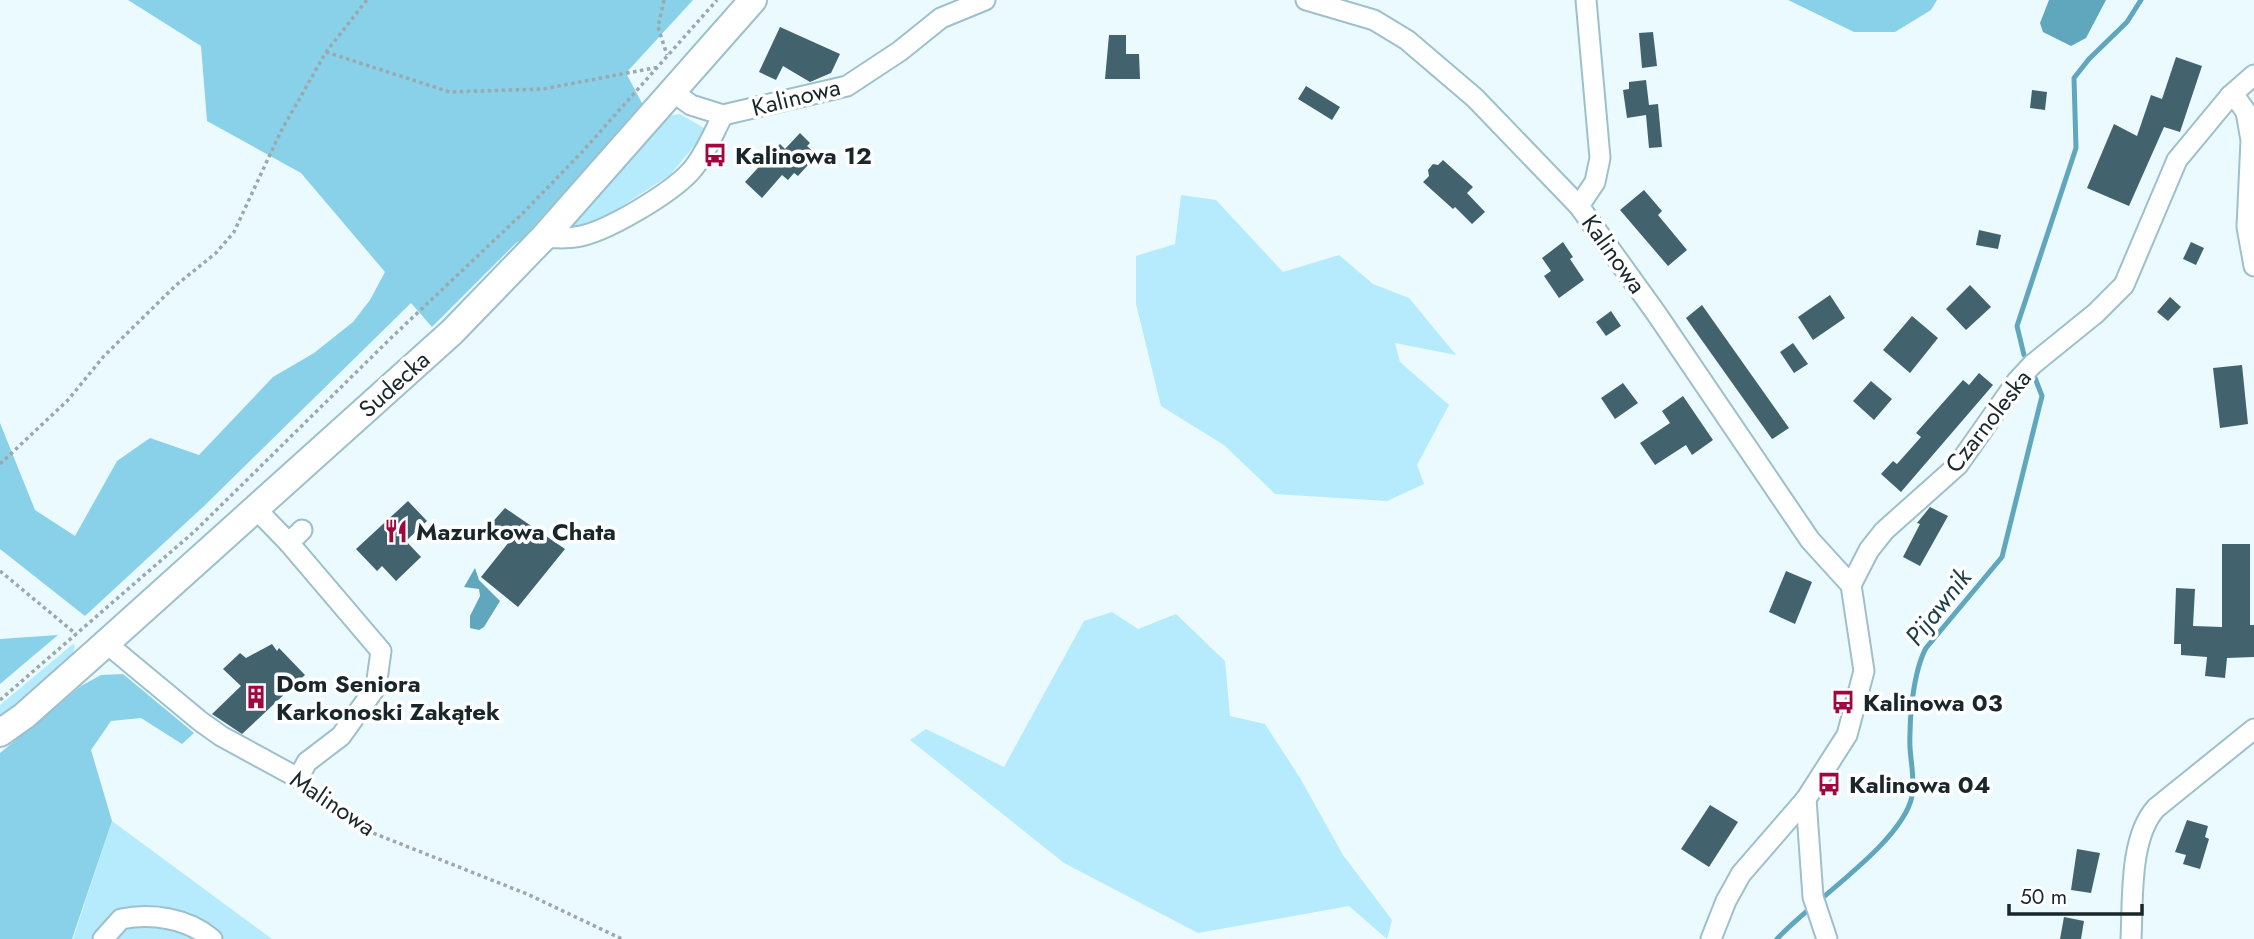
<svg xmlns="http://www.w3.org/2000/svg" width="2254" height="939" font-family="Jost,sans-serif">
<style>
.green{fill:#b5ebfd}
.forest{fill:#89d1e8}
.water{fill:#60a7be}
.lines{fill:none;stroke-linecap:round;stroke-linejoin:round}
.stream{stroke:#60a7be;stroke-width:5}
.building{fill:#42636d}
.minor-casing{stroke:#9dc0cc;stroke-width:23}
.major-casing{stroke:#9dc0cc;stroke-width:30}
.path{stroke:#9ba9ae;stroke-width:3.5;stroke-dasharray:3.5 3.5;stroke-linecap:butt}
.minor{stroke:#fff;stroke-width:19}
.major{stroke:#fff;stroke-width:26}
.labels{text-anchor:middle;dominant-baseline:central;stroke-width:7;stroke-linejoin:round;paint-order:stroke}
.street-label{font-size:24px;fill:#19272b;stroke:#fff}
.poi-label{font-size:24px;font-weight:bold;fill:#19272b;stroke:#fff;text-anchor:start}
.water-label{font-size:26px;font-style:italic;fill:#1c3e48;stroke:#fff}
</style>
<rect width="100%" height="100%" fill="#ebfaff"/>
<g class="green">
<path d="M680,114L704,128V134L670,175L614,211L574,232L569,229L568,224L667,116Z"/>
<path d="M1181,195L1216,200L1283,272L1339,255L1373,284L1409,298L1456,355L1395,343L1400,362L1449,405L1417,465L1424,484L1387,501L1275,494L1224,445L1161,406L1136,304V256L1175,244Z"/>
<path d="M1112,612L1138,629L1176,614L1225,661L1230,716L1265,724L1300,778L1343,855L1392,920L1387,939L1349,906L1198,933L1064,863L910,740L926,729L1004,767L1084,621Z"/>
<path d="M73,644L75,646L72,657L0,720V705Z"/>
<path d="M112,821L272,939H73Z"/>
</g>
<g class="forest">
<path d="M128,0H693L626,73L643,105L521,240L516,243L432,327L411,303L204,506L85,616L0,549V423L35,510L75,536L117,461L150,438L199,455L273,377L314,353L353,322L370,300L385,272L301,173L207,121L201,46Z"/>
<path d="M1788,0H1937L1931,10L1895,32H1854Z"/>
<path d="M58,635L0,684V639Z"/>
<path d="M123,674L194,733L182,744L141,718L111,721L91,750L112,821L72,939H0V753L81,686L101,675Z"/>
</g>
<g class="water">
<path d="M2049,0H2106L2086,38L2071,46L2043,32L2040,23Z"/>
<path d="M475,568L479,580L500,601L484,627L479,630L470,628V616L480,596L479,589L464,587Z"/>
</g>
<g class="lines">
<g class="stream">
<path d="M2024,355L2017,326L2076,148L2074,78L2089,59L2127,22L2141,0"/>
<path d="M1777,939C1809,903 1903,843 1912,796C1915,782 1911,763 1910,748C1909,720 1913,672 1926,648L2002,557L2042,396L2035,378"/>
</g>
</g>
<g class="building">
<path d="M780,27L840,54L831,73L810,82L783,66L776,80L759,72Z"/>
<path d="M1653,32L1657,66L1642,68L1639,33Z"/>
<path d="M1109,35H1126V54H1139L1140,79H1105Z"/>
<path d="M2176,57L2202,66L2180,132L2164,127L2129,206L2087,188L2114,124L2137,136L2151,95L2162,99Z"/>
<path d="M1646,80L1649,105L1658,104L1662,147L1649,148L1646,115L1627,118L1623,90L1629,89V82Z"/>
<path d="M1306,86L1340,107L1332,120L1298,99Z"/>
<path d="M2032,90L2047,92L2045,110L2030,108Z"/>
<path d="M800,133L810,143L807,146L817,155L798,176L794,173L788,180L782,175L762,198L745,182L780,144L785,149Z"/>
<path d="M1443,160L1473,187L1467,193L1485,212L1472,224L1455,207L1453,209L1423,182L1429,176L1428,170L1433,164L1438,165Z"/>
<path d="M1644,190L1662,211L1658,215L1687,250L1668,266L1620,210Z"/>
<path d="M1979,230L2001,235L1998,249L1976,245Z"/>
<path d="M1563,242L1573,257L1570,259L1584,280L1559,298L1544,276L1551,271L1542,258Z"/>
<path d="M2191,242L2204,248L2196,265L2183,259Z"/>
<path d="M1970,285L1991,307L1966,330L1946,309Z"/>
<path d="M1830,295L1845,318L1813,340L1798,317Z"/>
<path d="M2170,297L2181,307L2168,321L2157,312Z"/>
<path d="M1702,305L1789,428L1774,438L1772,439L1686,318Z"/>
<path d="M1611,311L1621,326L1606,336L1596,322Z"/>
<path d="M1912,316L1938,338L1910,373L1883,350Z"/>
<path d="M1793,343L1808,364L1794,373L1780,352Z"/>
<path d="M2242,365L2248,424L2220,428L2213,368Z"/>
<path d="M1979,373L1993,385L1901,492L1881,474L1893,461L1897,464L1921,437L1916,433L1963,380L1969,385Z"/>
<path d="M1871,381L1892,399L1874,420L1853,401Z"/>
<path d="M1623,383L1638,403L1615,419L1601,398Z"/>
<path d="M1683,396L1713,440L1692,455L1686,445L1655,465L1640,443L1670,423L1662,411Z"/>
<path d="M408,501L427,521L406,541L421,557L396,581L382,566L377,571L356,549Z"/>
<path d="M1930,507L1948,516L1920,566L1903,557L1920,524L1917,523Z"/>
<path d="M505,508L565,549L518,607L481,577L509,542L489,526Z"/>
<path d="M2222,544H2250V625H2254V657L2227,658L2225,678L2205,676L2207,657L2181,655V644H2174L2176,588L2195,589L2193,626L2222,627Z"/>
<path d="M1786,571L1812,582L1795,624L1769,612Z"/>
<path d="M272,644L277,651L279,648L305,675L242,734L212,714L241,686L223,669L240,653L246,658Z"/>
<path d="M1710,805L1738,822L1709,867L1681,849Z"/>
<path d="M2187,820L2208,826L2205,837L2209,839L2200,869L2183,864L2186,855L2175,852Z"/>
<path d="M2077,849L2100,853L2091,893L2071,890Z"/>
<path d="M2064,917L2084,921L2081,939H2060Z"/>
</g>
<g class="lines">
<g class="minor-casing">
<g id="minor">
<path d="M1306,0L1374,20L1407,40L1475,98L1579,206L1656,313L1810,540L1851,585"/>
<path d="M673,92L691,105L723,115L847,86L900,51L941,18L985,0"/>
<path d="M2230,96L2239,102L2246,112L2251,140L2247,227L2254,266"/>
<path d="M1579,206L1595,182L1600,158L1586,0"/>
<path d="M543,238C553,237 565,239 575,237C604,234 671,193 691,171C705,155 713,134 723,115"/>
<path d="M289,543L302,530"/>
<path d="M106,643L200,721L221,736L298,778L307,762L341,736L376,687L381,651L289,543L256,509"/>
<path d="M1806,799L1813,897L1827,939"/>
<path d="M103,939L121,919C152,913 187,918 212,939"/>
<path d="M1711,939L1726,901L1741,874L1806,799L1847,735L1864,671L1851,585L1869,550L1884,531L1958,465L2017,381L2033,364L2096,313L2124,285L2177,160L2230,96L2254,75"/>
<path d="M2131,939C2133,900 2129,838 2156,808L2254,729"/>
</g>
</g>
<g class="major-casing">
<path id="major" d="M0,733L24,716L95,653L452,332L543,238L753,0"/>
</g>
<g class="path">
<path d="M664,0L658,27L667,55"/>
<path d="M326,52L450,92L543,89L659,67"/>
<path d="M0,464L68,400L104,356L175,286L216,253L234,232L280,133L326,52L367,0"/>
<path d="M0,571L76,634"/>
<path d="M0,700L195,531L392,337L524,212L583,151L717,0"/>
<path d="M311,788L373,833L527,894L622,939"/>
</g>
<use href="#minor" class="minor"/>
<use href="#major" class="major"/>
</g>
<defs>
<g id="bus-bare" transform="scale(1.89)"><path d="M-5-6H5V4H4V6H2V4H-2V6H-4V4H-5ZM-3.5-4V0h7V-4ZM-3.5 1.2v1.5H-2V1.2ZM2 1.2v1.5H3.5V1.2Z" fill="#a20640" stroke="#fff" stroke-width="2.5" paint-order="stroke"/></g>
<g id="restaurant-bare" transform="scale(1.89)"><path d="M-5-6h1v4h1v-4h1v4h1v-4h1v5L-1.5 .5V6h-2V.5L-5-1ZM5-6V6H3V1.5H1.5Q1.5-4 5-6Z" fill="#a20640" stroke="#fff" stroke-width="2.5" paint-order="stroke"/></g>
<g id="building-bare" transform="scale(1.89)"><path d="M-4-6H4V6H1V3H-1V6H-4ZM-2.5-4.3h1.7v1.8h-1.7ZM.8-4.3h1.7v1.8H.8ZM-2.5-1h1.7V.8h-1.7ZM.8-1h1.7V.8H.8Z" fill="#a20640" stroke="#fff" stroke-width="2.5" paint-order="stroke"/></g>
</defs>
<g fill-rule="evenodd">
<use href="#bus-bare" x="715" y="155"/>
<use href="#restaurant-bare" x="396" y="531"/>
<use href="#building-bare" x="256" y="697"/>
<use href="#bus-bare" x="1843" y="702"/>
<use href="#bus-bare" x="1829" y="784"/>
</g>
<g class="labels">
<g class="street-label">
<text transform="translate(796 97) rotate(-14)">Kalinowa</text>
<text transform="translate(1614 254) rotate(54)">Kalinowa</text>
<text transform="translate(394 384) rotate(-42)">Sudecka</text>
<text transform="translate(1988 421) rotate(-52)">Czarnoleska</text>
<text transform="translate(333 803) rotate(34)">Malinowa</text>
</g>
<g class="poi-label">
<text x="735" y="155">Kalinowa 12</text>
<text x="416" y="531">Mazurkowa Chata</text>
<text x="276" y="683">Dom Seniora<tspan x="276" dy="28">Karkonoski Zakątek</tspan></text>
<text x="1863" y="702">Kalinowa 03</text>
<text x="1849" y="784">Kalinowa 04</text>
</g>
<g class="water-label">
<text transform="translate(1938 607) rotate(-52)">Pijawnik</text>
</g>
</g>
<path d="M2009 904v10h133v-10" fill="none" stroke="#19272b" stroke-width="3.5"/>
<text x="2020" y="904" font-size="21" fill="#19272b" stroke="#ffffff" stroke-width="5" paint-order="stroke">50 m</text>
</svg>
